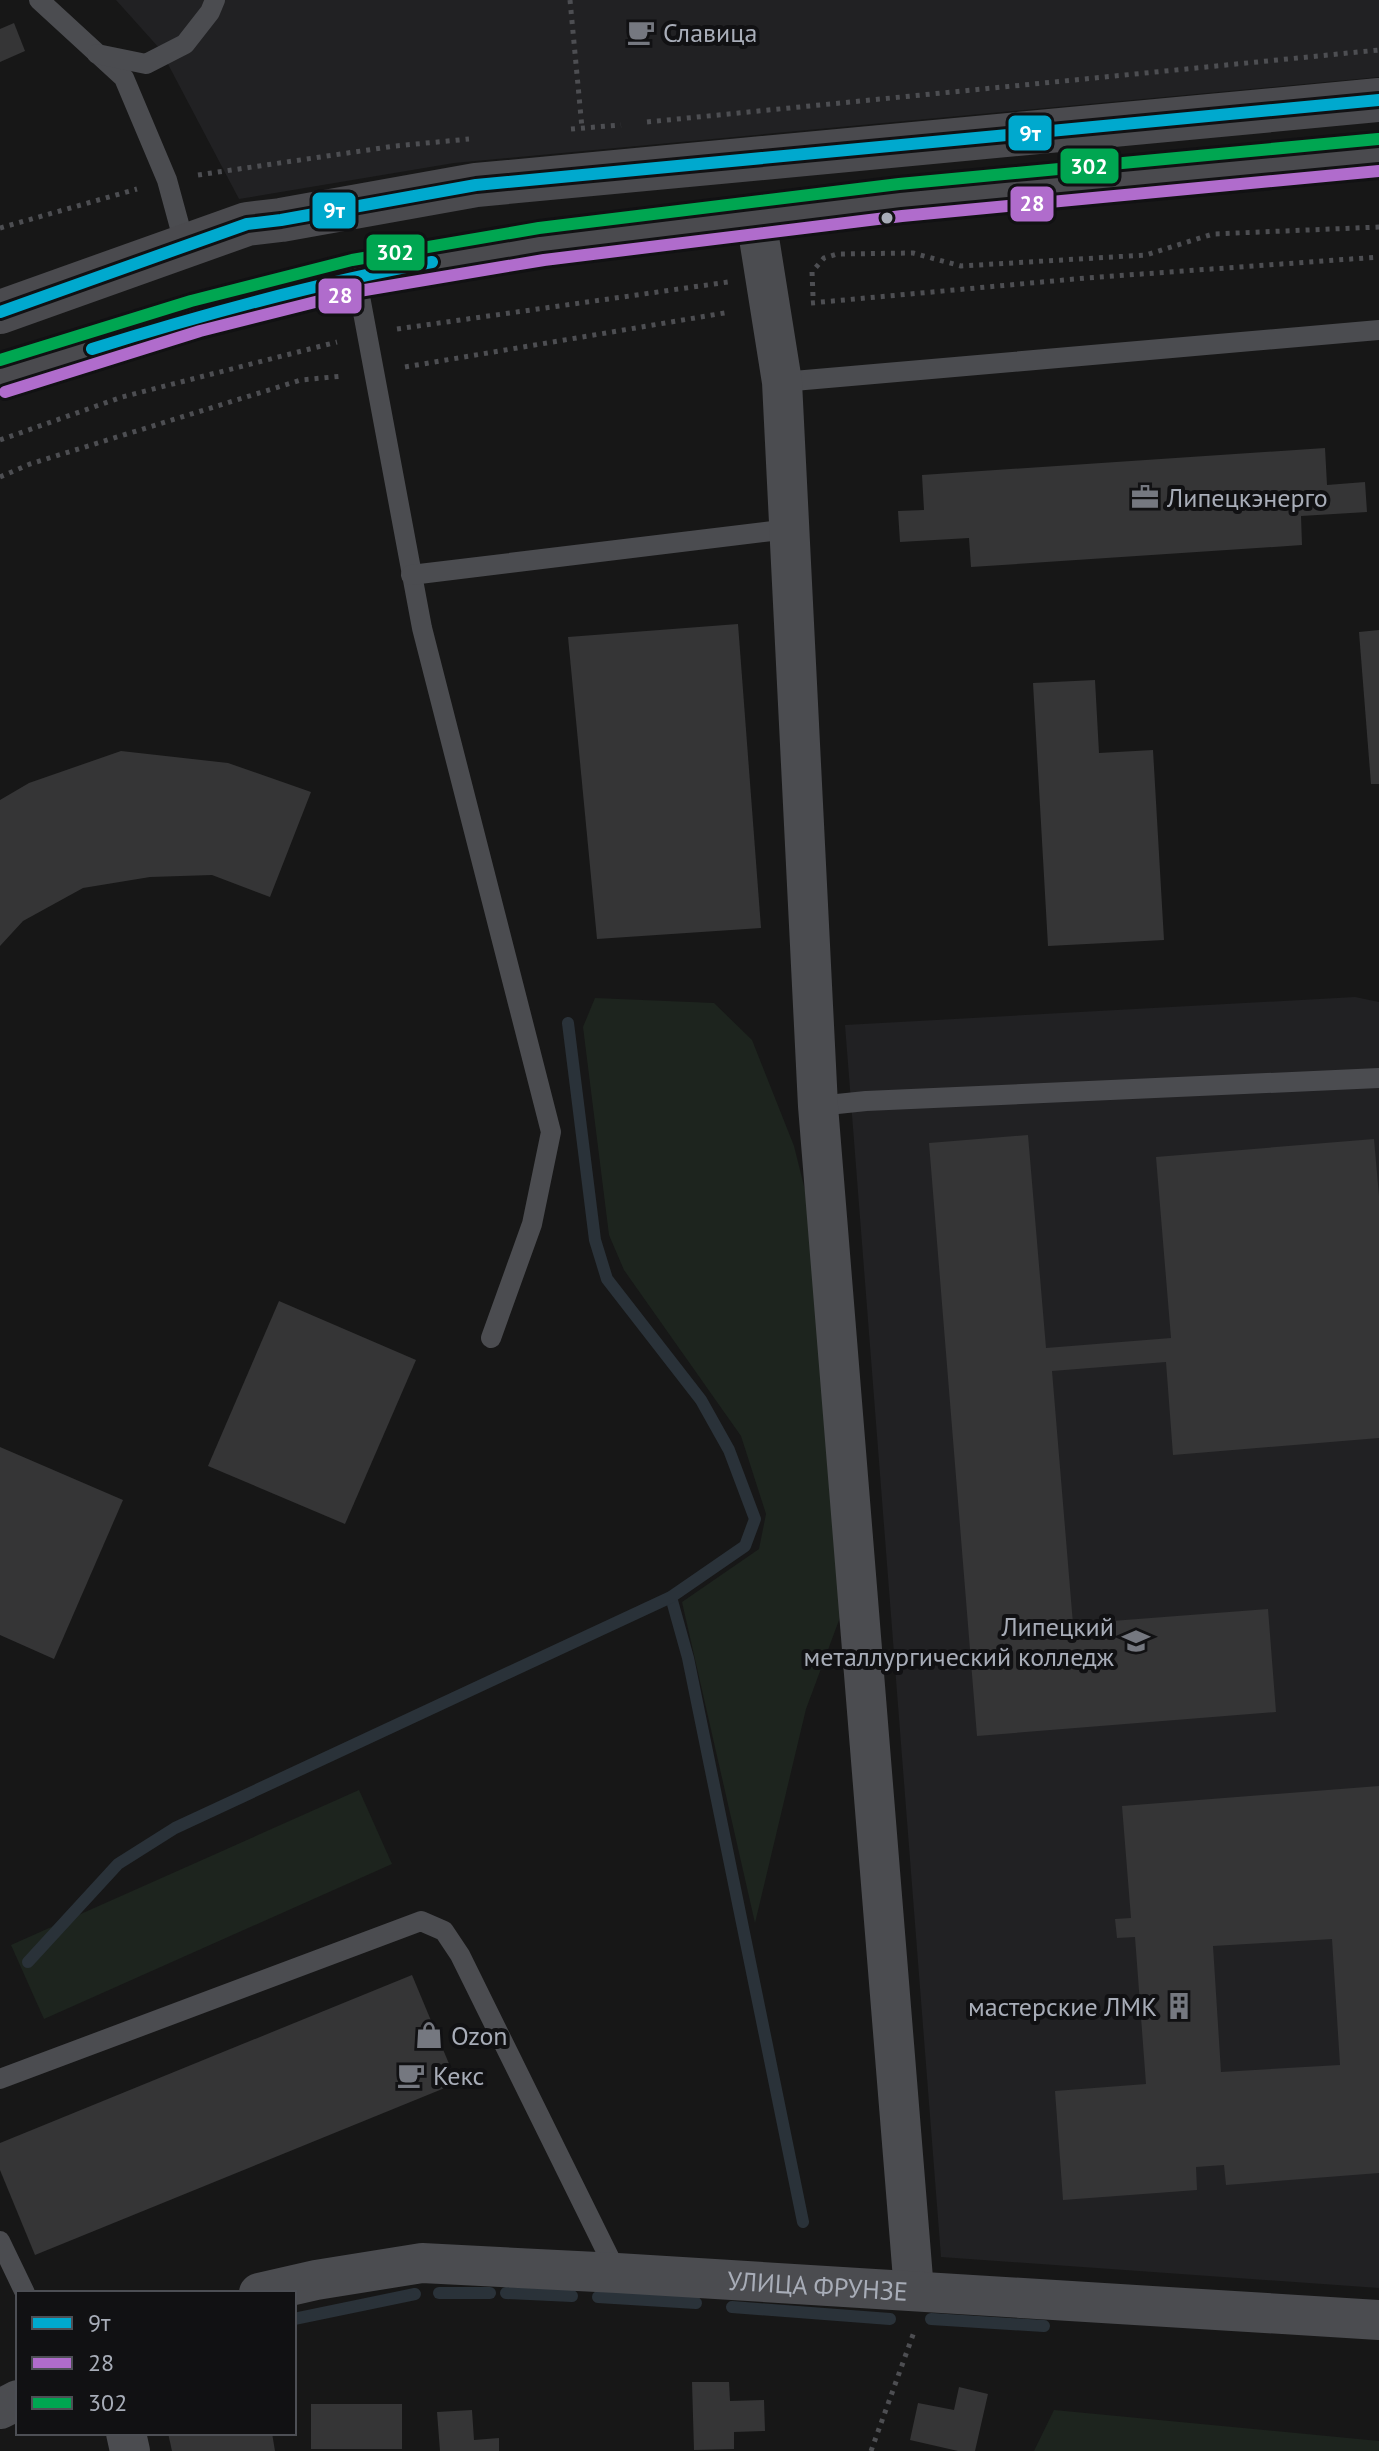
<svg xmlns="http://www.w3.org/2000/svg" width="1379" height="2451" font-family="'PT Sans',sans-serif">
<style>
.built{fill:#212123}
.green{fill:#1d241e}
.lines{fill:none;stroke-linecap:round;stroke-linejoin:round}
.stream{stroke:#2a3239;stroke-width:12}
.building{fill:#353536;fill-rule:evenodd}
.path{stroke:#4d4e52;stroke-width:5;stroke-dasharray:4 6;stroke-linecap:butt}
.lane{stroke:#4b4c50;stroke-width:20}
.street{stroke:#4b4c50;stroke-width:40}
.secondary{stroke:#4a4a4e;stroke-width:44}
.bus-1-casing{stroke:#111113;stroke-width:18}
.bus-2-casing{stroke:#111113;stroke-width:18}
.bus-3-casing{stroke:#111113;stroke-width:18}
.bus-1{stroke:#00a9ce;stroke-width:12}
.bus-2{stroke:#b06ccc;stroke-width:12}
.bus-3{stroke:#00a651;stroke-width:12}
.bus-dot{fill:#a8adb8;stroke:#111113;stroke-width:3}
.labels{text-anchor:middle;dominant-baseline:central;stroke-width:8;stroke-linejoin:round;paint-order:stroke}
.poi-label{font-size:26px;fill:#a8adb8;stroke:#111113;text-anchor:start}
.street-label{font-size:26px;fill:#a8adb8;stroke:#111113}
.line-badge{stroke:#111113;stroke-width:3}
.badge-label{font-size:22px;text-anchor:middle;font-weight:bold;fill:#fff}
</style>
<rect width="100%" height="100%" fill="#171717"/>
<g class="built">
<path d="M116,0H1379V77L454,163L239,199L160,49Z"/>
<path d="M1355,997L1379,1002V2288L941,2257L845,1025Z"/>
</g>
<g class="green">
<path d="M595,998L714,1003L752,1040L794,1146L811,1214L845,1604L806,1709L755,1923L682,1602L759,1549L766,1514L741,1436L624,1270L609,1235L583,1027Z"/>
<path d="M359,1790L392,1864L44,2019L11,1945Z"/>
<path d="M1054,2410L1379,2441V2451H1034Z"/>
</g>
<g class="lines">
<g class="stream">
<path d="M671,1597L688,1658L803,2222"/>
<path d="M28,1962L118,1864L175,1828L671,1597L745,1546L755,1519L729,1450L701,1400L607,1279L595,1240L568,1023"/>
<path d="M439,2293H490"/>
<path d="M506,2293L572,2296"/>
<path d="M598,2297L696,2303"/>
<path d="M732,2307L890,2319"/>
<path d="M294,2319L415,2294"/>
<path d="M931,2319L1044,2326"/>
</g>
</g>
<g class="building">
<path d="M14,23L25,51L0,62V29Z"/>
<path d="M1325,448L1327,485L1365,482L1367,512L1301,516L1302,545L971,567L969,538L900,542L898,511L924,510L922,475Z"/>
<path d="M738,624L761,928L597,939L568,637Z"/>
<path d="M1379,630V784H1371L1359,632Z"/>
<path d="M1095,680L1099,753L1153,750L1164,940L1048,946L1033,683Z"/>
<path d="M121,751L228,763L311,792L270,897L212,875L150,877L83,888L23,921L0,946V800L29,783Z"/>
<path d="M1028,1135L1046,1348L1171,1338L1156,1157L1374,1139L1379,1196V1438L1173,1455L1166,1362L1052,1371L1073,1624L1268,1609L1276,1712L977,1736L929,1143Z"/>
<path d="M279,1301L416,1360L345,1524L208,1466Z"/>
<path d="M0,1447L123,1500L54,1659L0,1635Z"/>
<path d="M1379,1786V2173L1226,2185L1224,2165L1196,2167L1197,2190L1063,2200L1055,2091L1146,2084L1135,1937L1117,1938L1115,1919L1131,1918L1122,1806ZM1332,1939L1340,2065L1221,2072L1213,1946Z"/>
<path d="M412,1975L457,2083L35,2255L0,2170V2143Z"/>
<path d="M692,2382H729L730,2401L764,2400L765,2431L734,2432V2449L694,2450Z"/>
<path d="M959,2387L988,2394L975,2451H958L910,2440L918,2403L954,2410Z"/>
<rect x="311" y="2404" width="91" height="45"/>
<path d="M472,2410L474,2440L499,2438V2451H440L437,2412Z"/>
<path d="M168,2433H272L275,2451H172Z"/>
</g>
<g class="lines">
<g class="path">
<path d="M570,0L582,128"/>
<path d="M647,122L1379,50"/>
<path d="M571,129L621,125"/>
<path d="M198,175L395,146L469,139"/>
<path d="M0,228L137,189"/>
<path d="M813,296L812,272L824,258L837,254L913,253L961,266L1146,255L1213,234L1379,227"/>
<path d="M811,303L1086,278L1379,257"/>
<path d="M397,329L728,282"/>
<path d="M405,367L730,312"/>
<path d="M0,440L122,397L337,342"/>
<path d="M0,477L30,464L301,380L343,376"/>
<path d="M871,2451L914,2332"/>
</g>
<g class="lane">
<path d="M39,0L124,78L167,180L185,246"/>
<path d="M97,54L146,64L185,44L210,12L215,0"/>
<path d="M356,275L422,628L551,1132L532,1224L491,1338"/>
<path d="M782,382L1379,330"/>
<path d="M411,575L789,529"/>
<path d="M818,1106L866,1101L1379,1078"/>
<path d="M0,2079L421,1921L444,1931L460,1955L617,2273"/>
<path d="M0,2241L25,2293"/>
</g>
<g class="street">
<path d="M756,219L782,382L818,1106L914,2291"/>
<path id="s1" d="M259,2293L316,2280L422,2263L617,2273L1379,2320"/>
<path d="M0,2409L18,2400"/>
<path d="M126,2433L130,2451"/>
</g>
<g class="secondary">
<path d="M0,312L247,224L281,220L476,185L1379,100"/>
<path d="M0,377L196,316L356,275L542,244L900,200L1379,155"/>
</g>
<g class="bus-1-casing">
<g id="bus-1">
<path d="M0,312L247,224L281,220L476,185L1379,100"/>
<path d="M92,349C204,314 317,283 432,262"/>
</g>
</g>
<g class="bus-2-casing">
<path id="bus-2" d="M5,392L200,331L359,291L544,260L902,216L1379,171"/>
</g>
<g class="bus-3-casing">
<path id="bus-3" d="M0,360L191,301L352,260L539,228L899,184L1378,139"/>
</g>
<use href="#bus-1" class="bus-1"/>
<use href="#bus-2" class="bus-2"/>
<use href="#bus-3" class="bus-3"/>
</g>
<defs>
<g id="cafe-bare" transform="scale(2.16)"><path d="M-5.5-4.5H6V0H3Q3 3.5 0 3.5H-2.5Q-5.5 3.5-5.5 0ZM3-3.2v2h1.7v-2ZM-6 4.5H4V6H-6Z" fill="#757880" stroke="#111113" stroke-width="2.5" paint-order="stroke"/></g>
<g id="office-bare" transform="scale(2.16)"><path d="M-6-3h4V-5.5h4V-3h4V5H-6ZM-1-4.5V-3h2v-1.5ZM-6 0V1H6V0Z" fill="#757880" stroke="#111113" stroke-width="2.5" paint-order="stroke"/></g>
<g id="university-bare" transform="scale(2.16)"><path d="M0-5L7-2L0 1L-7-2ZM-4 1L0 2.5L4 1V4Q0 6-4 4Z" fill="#757880" stroke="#111113" stroke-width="2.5" paint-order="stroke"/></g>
<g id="building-bare" transform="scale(2.16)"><path d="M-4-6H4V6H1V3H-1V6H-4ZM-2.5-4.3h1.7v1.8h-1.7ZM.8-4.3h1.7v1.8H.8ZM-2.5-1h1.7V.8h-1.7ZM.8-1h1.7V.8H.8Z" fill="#757880" stroke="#111113" stroke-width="2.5" paint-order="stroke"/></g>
<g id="shop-bare" transform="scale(2.16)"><path d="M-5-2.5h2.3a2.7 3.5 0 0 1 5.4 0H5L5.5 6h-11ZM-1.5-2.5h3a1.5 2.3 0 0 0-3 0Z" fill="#757880" stroke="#111113" stroke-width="2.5" paint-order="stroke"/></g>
</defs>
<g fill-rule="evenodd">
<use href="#cafe-bare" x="641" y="32"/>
<use href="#office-bare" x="1145" y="497"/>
<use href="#university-bare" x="1136" y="1641"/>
<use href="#building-bare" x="1179" y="2006"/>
<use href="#shop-bare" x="429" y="2035"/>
<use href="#cafe-bare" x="411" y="2075"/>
</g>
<circle class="bus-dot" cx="887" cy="218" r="7"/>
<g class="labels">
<g class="poi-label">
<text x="663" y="32">Славица</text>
<text x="1167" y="497">Липецкэнерго</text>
<text x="1114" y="1626" text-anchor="end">Липецкий<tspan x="1114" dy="30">металлургический колледж</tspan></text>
<text x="1157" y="2006" text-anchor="end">мастерские ЛМК</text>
<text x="451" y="2035">Ozon</text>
<text x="433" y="2075">Кекс</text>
</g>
<g class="street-label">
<text stroke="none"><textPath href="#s1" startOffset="562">УЛИЦА ФРУНЗЕ</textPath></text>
</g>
</g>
<g class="line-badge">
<rect x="1007" y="114" width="46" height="38" rx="8" fill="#00a9ce"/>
<rect x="1059" y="147" width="61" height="38" rx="8" fill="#00a651"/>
<rect x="1009" y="185" width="46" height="38" rx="8" fill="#b06ccc"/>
<rect x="311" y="191" width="46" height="39" rx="8" fill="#00a9ce"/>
<rect x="365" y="233" width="61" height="39" rx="8" fill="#00a651"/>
<rect x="317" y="277" width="46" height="38" rx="8" fill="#b06ccc"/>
</g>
<g class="badge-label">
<text x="1030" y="141">9т</text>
<text x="1089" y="174">302</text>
<text x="1032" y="211">28</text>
<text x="334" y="218">9т</text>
<text x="395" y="260">302</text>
<text x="340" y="303">28</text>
</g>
<rect x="16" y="2291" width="280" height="144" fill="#111113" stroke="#4d4f55" stroke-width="2"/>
<rect x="32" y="2317" width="40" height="12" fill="#00a9ce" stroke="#4d4f55" stroke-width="2"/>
<text x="88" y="2331" font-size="24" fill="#a8adb8">9т</text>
<rect x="32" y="2357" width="40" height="12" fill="#b06ccc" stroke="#4d4f55" stroke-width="2"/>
<text x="88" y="2371" font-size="24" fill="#a8adb8">28</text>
<rect x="32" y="2397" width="40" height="12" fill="#00a651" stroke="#4d4f55" stroke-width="2"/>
<text x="88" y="2411" font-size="24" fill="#a8adb8">302</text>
</svg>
